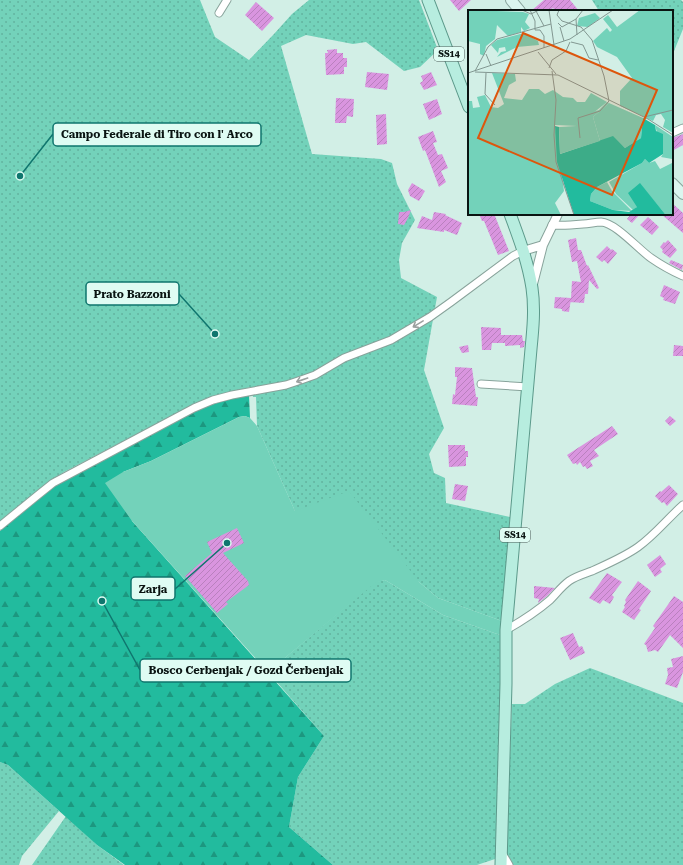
<svg xmlns="http://www.w3.org/2000/svg" width="683" height="865" font-family="'Roboto Serif',serif">
	<defs>
		<pattern id="grass-dots" width="8" height="8" patternUnits="userSpaceOnUse"><rect width="8" height="8" fill="#73d2ba"/><path d="M2 2h.1M6 6h.1" fill="none" stroke="#62b39f" stroke-width="1.8" stroke-linecap="round"/></pattern>
		<pattern id="forest-firs" width="22" height="20" patternUnits="userSpaceOnUse"><rect width="22" height="20" fill="#22bb9e"/><path d="M5 1l3.5 6h-7zM16 11l3.5 6h-7z" fill="#1c977f"/></pattern>
		<pattern id="building-hatch" width="6" height="6" patternUnits="userSpaceOnUse"><rect width="6" height="6" fill="#d995df"/><path d="M-1 1l2-2M0 6l6-6M5 7l2-2" fill="none" stroke="#b980be"/></pattern>
	</defs>
	<rect width="100%" height="100%" fill="#d2efe6"/>
	<path fill="url(#grass-dots)" d="M 0,0 L 200,0 L 215,37 L 249,60 L 274,34 L 292,14 L 309,0 L 419,0 L 438,50 L 420,67 L 404,71 L 366,42 L 353,44 L 306,35 L 281,46 L 312,154 L 381,159 L 392,163 L 397,184 L 415,220 L 402,243 L 399,260 L 401,278 L 437,297 L 424,370 L 444,428 L 429,454 L 434,473 L 445,478 L 446,503 L 510,517 L 502,621 L 438,598 L 419,582 L 295,511 L 257,426 L 256,397 L 253,397 L 251,387 L 222,394 L 191,406 L 64,472 L 49,482 L 0,523 Z
		M 592,0 L 681,0 L 683,2 L 683,29 L 672,56 L 672,11 L 599,11 Z
		M 385,580 L 443,615 L 500,635 L 501,705 L 495,859 L 477,865 L 333,865 L 289,827 L 298,777 L 324,736 L 268,672 L 375,582 Z
		M 590,668 L 683,703 L 683,865 L 506,865 L 512,704 L 525,704 L 555,684 Z
		M 0,762 L 8,765 L 59,811 L 22,856 L 19,865 L 0,865 Z
		M 66,816 L 97,845 L 124,865 L 32,865 Z"/>
	<path fill="url(#forest-firs)" d="M 249,395 L 250,418 L 245,416 L 239,417 L 151,461 L 123,472 L 132,521 L 324,736 L 298,777 L 289,827 L 333,865 L 125,865 L 97,845 L 8,765 L 0,762 L 0,531 L 37,499 L 54,485 L 172,421 L 208,406 L 232,398 Z"/>
	<path fill="#73d2ba" d="M 245,416 L 250,418 L 257,426 L 295,511 L 349,491 L 419,582 L 438,598 L 502,621 L 500,635 L 443,615 L 385,580 L 375,583 L 268,672 L 132,521 L 105,483 L 123,472 L 151,461 L 239,417 Z"/>
	<path fill="url(#building-hatch)" d="M 450,0 L 471,0 L 459,11 Z
		M 544,0 L 570,0 L 579,11 L 556,11 L 553,8 L 549,11 L 531,11 Z
		M 256,2 L 274,18 L 262,31 L 245,15 Z
		M 337,49 L 337,53 L 343,53 L 343,58 L 347,58 L 347,67 L 344,67 L 344,74 L 326,75 L 325,53 L 328,53 L 327,50 Z
		M 367,72 L 389,74 L 387,90 L 365,87 Z
		M 431,72 L 437,85 L 424,90 L 420,83 L 423,81 L 421,76 Z
		M 336,98 L 354,99 L 353,117 L 347,116 L 346,123 L 335,123 Z
		M 437,99 L 442,114 L 429,120 L 423,104 Z
		M 386,114 L 387,144 L 377,145 L 376,115 Z
		M 433,131 L 437,142 L 433,143 L 438,155 L 442,154 L 448,168 L 441,171 L 446,182 L 439,187 L 425,150 L 423,151 L 418,137 Z
		M 683,134 L 683,145 L 672,151 L 672,138 Z
		M 412,183 L 425,191 L 419,201 L 410,196 L 408,190 Z
		M 672,203 L 683,213 L 683,233 L 661,214 L 672,214 Z
		M 411,210 L 408,218 L 404,225 L 398,224 L 399,212 L 404,212 Z
		M 434,212 L 446,214 L 445,215 L 462,223 L 457,235 L 444,230 L 444,232 L 417,228 L 422,216 L 432,220 Z
		M 479,214 L 500,214 L 495,216 L 509,251 L 498,255 L 484,221 L 482,221 Z
		M 631,214 L 640,214 L 632,223 L 627,219 Z
		M 648,217 L 659,227 L 652,235 L 640,225 Z
		M 576,238 L 578,250 L 581,250 L 587,266 L 588,265 L 599,288 L 597,289 L 589,280 L 588,294 L 585,294 L 584,303 L 570,302 L 571,299 L 569,312 L 562,311 L 562,309 L 554,308 L 555,297 L 571,298 L 572,281 L 581,282 L 577,261 L 572,262 L 568,240 Z
		M 668,240 L 677,250 L 670,258 L 662,252 L 663,250 L 660,247 L 664,242 L 665,243 Z
		M 607,246 L 611,250 L 612,249 L 617,253 L 608,264 L 604,260 L 602,262 L 596,257 Z
		M 671,260 L 683,265 L 682,270 L 669,263 Z
		M 664,285 L 680,292 L 675,304 L 663,300 L 664,298 L 660,296 Z
		M 481,327 L 501,328 L 501,335 L 522,335 L 523,341 L 525,341 L 524,347 L 520,348 L 520,345 L 505,346 L 505,343 L 492,343 L 491,350 L 482,350 Z
		M 468,345 L 469,352 L 462,353 L 459,347 Z
		M 674,345 L 683,346 L 683,356 L 673,356 Z
		M 455,367 L 472,368 L 476,397 L 478,397 L 477,406 L 452,404 L 453,394 L 455,395 L 457,377 L 455,377 Z
		M 670,416 L 676,421 L 670,426 L 665,421 Z
		M 612,426 L 618,434 L 594,450 L 599,456 L 590,461 L 593,466 L 587,469 L 585,466 L 583,467 L 580,462 L 577,465 L 576,463 L 573,464 L 567,455 Z
		M 448,445 L 465,445 L 465,451 L 468,451 L 468,457 L 466,457 L 466,466 L 449,467 Z
		M 455,484 L 468,486 L 465,501 L 452,499 Z
		M 669,485 L 678,494 L 667,506 L 664,502 L 662,503 L 655,496 L 660,491 L 661,492 Z
		M 237,528 L 244,543 L 223,553 L 248,581 L 249,585 L 226,602 L 228,604 L 217,613 L 185,576 L 212,553 L 207,542 Z
		M 660,555 L 666,564 L 660,569 L 662,572 L 655,577 L 647,565 Z
		M 607,573 L 622,582 L 612,595 L 614,597 L 610,604 L 603,600 L 600,604 L 589,598 Z
		M 638,581 L 651,591 L 639,609 L 641,610 L 634,620 L 622,612 L 625,607 L 624,606 L 626,602 L 625,600 Z
		M 534,586 L 555,588 L 547,596 L 538,603 L 539,599 L 534,598 Z
		M 674,596 L 683,602 L 683,648 L 670,635 L 658,652 L 655,650 L 648,652 L 646,645 L 644,644 L 655,628 L 653,626 Z
		M 573,633 L 579,647 L 582,646 L 585,653 L 570,660 L 560,638 Z
		M 683,656 L 683,672 L 677,688 L 665,684 L 668,675 L 667,668 L 673,667 L 671,659 Z"/>
	<g fill="none" stroke-linecap="round" stroke-linejoin="round">
		<g stroke="#88a39b" stroke-width="9">
			<path id="minor" d="M 219,13 L 227,0
				M 672,133 L 683,128
				M 552,225 C 562,226 573,225 583,224 C 589,224 595,222 601,222 C 616,223 638,249 651,258 C 661,265 672,271 683,276
				M 481,384 L 528,387
				M 0,526 L 38,495 L 53,483 L 194,408 L 213,400 L 232,395 L 286,385 L 301,380 L 315,375 L 344,358 L 391,340 L 430,317 L 451,302 L 513,256 L 523,251
				M 506,630 C 522,621 536,612 550,600 C 556,594 562,586 569,581 C 576,576 584,574 592,571 C 607,564 624,557 638,547 C 655,535 668,518 683,505
				M 502,853 L 509,865"/>
		</g>
		<g stroke="#88a39b" stroke-width="10">
			<path id="tertiary" d="M 523,251 L 543,245
				M 533,284 L 543,245 L 558,214"/>
		</g>
		<g stroke="#88a39b" stroke-width="12">
			<path id="secondary" d="M 511,0 L 520,11
				M 672,183 L 683,194"/>
		</g>
		<g stroke="#5b998a" stroke-width="13">
			<path id="primary" d="M 428,0 L 469,107
				M 501,865 L 506,684 L 506,630 L 531,349 C 533,329 535,308 532,288 C 528,262 519,238 510,214"/>
		</g>
		<use href="#minor" stroke="#fff" stroke-width="7"/>
		<use href="#tertiary" stroke="#fff" stroke-width="8"/>
		<use href="#secondary" stroke="#dbf6ef" stroke-width="10"/>
		<use href="#primary" stroke="#b7eddf" stroke-width="11"/>
	</g>
	<defs><path id="oneway-shaft" d="M-6 0H5M1.5-3L5.5 0L1.5 3" fill="none" stroke-width="1.6" stroke-linecap="round" stroke-linejoin="round"/></defs>
	<g stroke="#9da1a0">
		<use href="#oneway-shaft" transform="translate(418 324) rotate(149)"/>
		<use href="#oneway-shaft" transform="translate(302 380) rotate(161)"/>
	</g>
	<g text-anchor="middle" dominant-baseline="central" stroke-width="3.5" stroke-linejoin="round" paint-order="stroke">
		<g fill="#dffcf3" stroke="#4a5a56" stroke-width="1">
			<rect x="434" y="47" width="30" height="14" rx="3"/>
			<rect x="500" y="528" width="30" height="14" rx="3"/>
		</g>
		<g font-size="9" font-weight="bold" fill="#0a1412">
			<text x="449" y="54">SS14</text>
			<text x="515" y="535">SS14</text>
		</g>
	</g>
	<g transform="translate(468 10)">
		<rect width="205" height="205" fill="#d2efe6"/>
		<path d="M 0,0 L 55,2 L 61,4 L 57,12 L 62,18 L 56,21 L 53,17 L 53,22 L 40,26 L 29,15 L 27,29 L 18,36 L 16,46 L 12,44 L 12,34 L 0,31 ZM 172,0 L 205,0 L 205,123 L 195,117 L 197,110 L 193,104 L 188,105 L 185,111 L 152,96 L 152,81 L 164,68 L 149,47 L 129,37 L 125,31 L 139,18 L 142,22 L 144,20 L 135,9 L 140,5 L 149,17 ZM 56,23 L 70,31 L 71,35 L 49,37 L 29,47 L 33,42 L 38,41 L 37,37 L 31,38 L 30,43 L 23,35 L 29,30 ZM 24,63 L 47,64 L 48,71 L 41,75 L 36,88 L 54,90 L 61,79 L 71,79 L 77,84 L 85,80 L 95,87 L 105,88 L 109,92 L 117,92 L 123,83 L 139,92 L 109,116 L 87,115 L 96,181 L 87,193 L 93,205 L 0,205 L 0,91 L 4,91 L 5,98 L 12,97 L 9,87 L 17,85 L 23,97 L 30,98 L 36,94 ZM 141,93 L 175,108 L 173,128 L 157,138 L 145,127 L 132,131 L 125,107 ZM 187,115 L 205,127 L 205,205 L 197,204 L 172,174 L 169,197 L 165,200 L 148,184 L 141,172 L 174,153 L 177,149 L 181,153 L 187,151 L 192,159 L 204,153 L 204,149 L 193,147 L 195,144 ZM 139,172 L 144,181 L 164,201 L 145,200 L 122,191 L 123,184 L 129,177 Z" fill="#73d2ba"/>
		<path d="M 175,108 L 187,115 L 188,121 L 195,124 L 195,144 L 181,153 L 177,149 L 174,153 L 129,177 L 123,184 L 122,191 L 145,200 L 161,202 L 169,197 L 160,183 L 172,173 L 197,204 L 205,205 L 106,205 L 89,152 L 87,116 L 91,117 L 92,144 L 145,126 L 157,138 L 173,128 Z" fill="#22bb9e"/>
		<path d="M 127,3 L 132,8 L 120,17 L 109,16 L 111,8 ZM 139,92 L 141,93 L 125,107 L 132,131 L 92,144 L 91,117 L 108,116 L 109,107 L 131,100 Z" fill="#73d2ba"/>
		<path fill="none" stroke="#829791" stroke-width="1" d="M 54,0 L 63,4 L 71,0M 62,0 L 67,11 L 67,20 L 72,20 L 76,26 L 76,38M 81,0 L 86,35M 91,0 L 89,5 L 94,11 L 113,17 L 124,30 L 136,66 L 141,91 L 132,101 L 110,108 L 112,128M 68,1 L 76,16M 90,13 L 94,17 L 108,9M 92,17 L 96,31M 109,25 L 108,9 L 115,0M 103,32 L 115,35 L 121,48 L 130,50M 70,42 L 88,64M 18,44 L 23,56M 81,58 L 84,50 L 98,41 L 102,32M 7,61 L 20,37 L 29,29 L 83,14M 84,61 L 88,90 L 86,125 L 88,152 L 106,205M 7,62 L 90,65 L 180,109 L 205,125M 0,63 L 102,29 L 145,0M 18,63 L 17,84 L 27,95M 176,107 L 205,100"/>
		<path fill="#dd560c" fill-opacity="0.15" stroke="#dd560c" stroke-width="2" d="M 55,23 L 189,80 L 144,185 L 10,128 Z"/>
		<rect width="205" height="205" fill="none" stroke="#0a1412" stroke-width="2"/>
	</g>
	<path fill="none" stroke="#0f766e" stroke-width="1.5" d="M20 176L53 134M215 334L179 294M227 543L175 589M102 601L140 670"/>
	<g fill="#0f766e" stroke="#dffcf3" stroke-width="1.5">
		<circle cx="20" cy="176" r="4"/>
		<circle cx="215" cy="334" r="4"/>
		<circle cx="227" cy="543" r="4"/>
		<circle cx="102" cy="601" r="4"/>
	</g>
	<g fill="#dffcf3" stroke="#0f766e" stroke-width="1.5">
		<rect x="53" y="123" width="208" height="23" rx="4"/>
		<rect x="86" y="282" width="93" height="23" rx="4"/>
		<rect x="131" y="577" width="44" height="23" rx="4"/>
		<rect x="140" y="659" width="211" height="23" rx="4"/>
	</g>
	<g font-size="11" text-anchor="middle" font-weight="bold" fill="#0a1412">
		<text x="157" y="138">Campo Federale di Tiro con l' Arco</text>
		<text x="132" y="298">Prato Bazzoni</text>
		<text x="153" y="593">Zarja</text>
		<text x="246" y="674">Bosco Cerbenjak / Gozd Čerbenjak</text>
	</g>
</svg>
